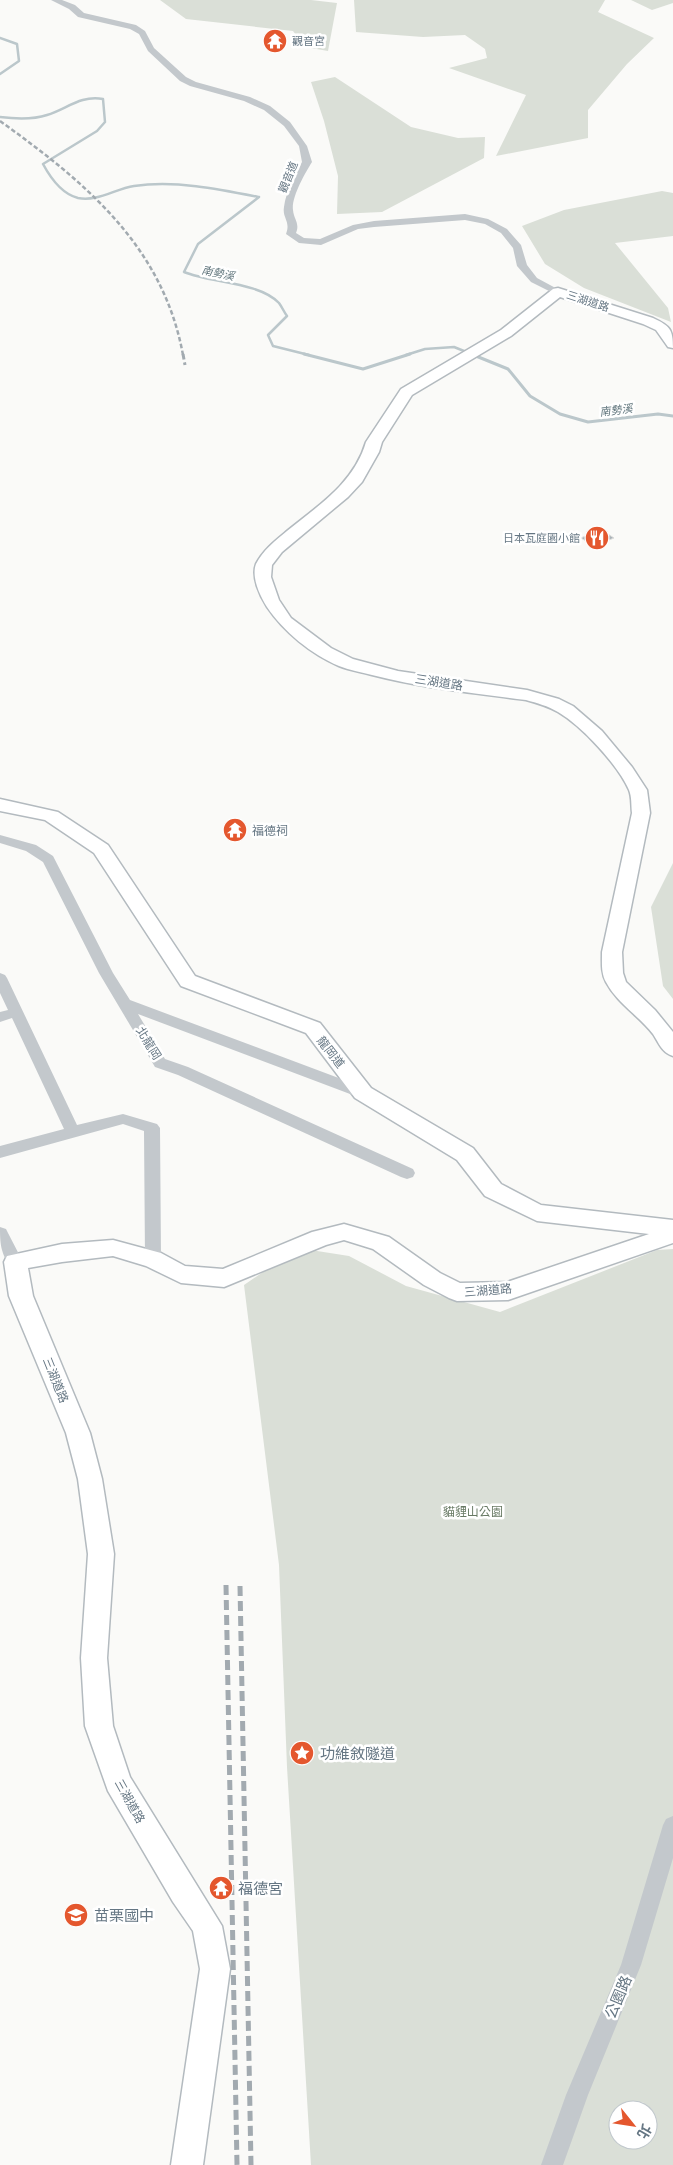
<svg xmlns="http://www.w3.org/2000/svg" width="673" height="2165" font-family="Inter,'Noto Sans TC',sans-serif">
	<rect width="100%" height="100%" fill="#fafaf8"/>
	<path fill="#dadfd7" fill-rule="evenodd" d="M 160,0 L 311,0 L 337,3 L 328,51 L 305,47 L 293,31 L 186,19 Z
		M 354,0 L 605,0 L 598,12 L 654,38 L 627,64 L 588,110 L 588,138 L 496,156 L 526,95 L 449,68 L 487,58 L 485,49 L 465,35 L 423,37 L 356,32 Z
		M 631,0 L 673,0 L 673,3 L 652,10 Z
		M 335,77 L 411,127 L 458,138 L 485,137 L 484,158 L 382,212 L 337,214 L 338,176 L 324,121 L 311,82 Z
		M 662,191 L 673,193 L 673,236 L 615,243 L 668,308 L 671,322 L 584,288 L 545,264 L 522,226 L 564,210 Z
		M 673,863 L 673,999 L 663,986 L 651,907 Z
		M 298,1248 L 349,1256 L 406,1286 L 500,1312 L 657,1250 L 673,1249 L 673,2165 L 311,2165 L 287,1767 L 279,1565 L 244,1285 ZM 618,2110 L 648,2110 L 648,2140 L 618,2140 Z"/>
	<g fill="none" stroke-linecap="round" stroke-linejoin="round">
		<path stroke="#bbc7cb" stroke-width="2.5" d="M 0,38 L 17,44 L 19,61 L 0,74
			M 0,117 C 16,119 32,120 47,115 C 67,109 80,95 103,99 L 105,122 L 97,131 L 43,164 C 50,177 62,194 78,198 C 97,202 115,189 134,186 C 175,180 219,189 259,197 L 198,244 L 184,272 C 211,283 259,282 279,303 C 282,307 284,312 287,316 L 268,335 L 273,346 L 309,355
			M 406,355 L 425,349 L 454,347 L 474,355"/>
		<path stroke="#bbc7cb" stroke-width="3" d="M 304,354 L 363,369 L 410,354
			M 471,354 L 508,369 L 530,396 L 560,414 L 588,422 L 658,414 L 673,416"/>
	</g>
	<path fill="#aab3b9" stroke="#dcdcda" d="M 600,529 L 614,538 L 594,546 L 581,538 Z"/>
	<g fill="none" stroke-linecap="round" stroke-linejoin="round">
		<g stroke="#b3babf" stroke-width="3">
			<path id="secondary" d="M 558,288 L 653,318 C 670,326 673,329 673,348 L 668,347 L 656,330 L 643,324 L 560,297 L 511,336 L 412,395 L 382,442 L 379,452 L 362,482 L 348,497 L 282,552 L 272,565 L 271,577 L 279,600 L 291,618 L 331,648 L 353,659 L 398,671 L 527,690 L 559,699 L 573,706 L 602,731 L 632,767 L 647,790 L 650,813 L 622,952 L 623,973 L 626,982 L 655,1010 L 673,1032 L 673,1056 C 662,1053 659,1043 653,1034 C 639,1016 617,1003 606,982 C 601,973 602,963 602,952 L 632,813 C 631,805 632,797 629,790 C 618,765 582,726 558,712 C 548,706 537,703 526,700 C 474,693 422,688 372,675 C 361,672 349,670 339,666 C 311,654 284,632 267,607 C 260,596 251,577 256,564 C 263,550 276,540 287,531 C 319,505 354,483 366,442 L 401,389 L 501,330 L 553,289 Z
				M 0,799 L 58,812 L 108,845 L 195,976 L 320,1023 L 371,1088 L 473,1148 L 501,1184 L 541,1205 L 673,1220 L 673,1243 L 508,1300 L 457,1301 L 449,1298 L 424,1285 L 373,1249 L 344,1240 L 326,1245 L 224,1287 L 181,1283 L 146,1266 L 113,1256 L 62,1262 L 28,1268 L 33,1296 L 90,1433 L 102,1479 L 114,1554 L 107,1658 L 113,1726 L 130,1777 L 222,1926 L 230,1969 L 203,2165 L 171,2165 L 200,1969 L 193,1931 L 173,1902 L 108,1791 L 85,1726 L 81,1658 L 88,1554 L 78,1479 L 66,1433 L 9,1296 L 4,1262 L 7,1256 L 62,1244 L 113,1240 L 161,1253 L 185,1266 L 223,1269 L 312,1232 L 344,1224 L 389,1237 L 440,1273 L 460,1283 L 507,1282 L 649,1234 L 537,1221 L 485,1196 L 457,1160 L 355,1098 L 306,1033 L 181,986 L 94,853 L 45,820 L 0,811 Z"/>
		</g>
		<path fill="#c3c8cc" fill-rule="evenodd" d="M 51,0 L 62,0 L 75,5 L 84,13 L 136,25 L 145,31 L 154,48 L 186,77 L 196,82 L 250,97 L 270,106 L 290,122 L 307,146 L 312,162 C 305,173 291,198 293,210 C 294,220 300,223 296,233 L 304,238 L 320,239 L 353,225 L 374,221 L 465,214 L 488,219 L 507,229 L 521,245 L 527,265 L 537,278 L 563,292 L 561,294 L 555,294 L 531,282 L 517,266 L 513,248 L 501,233 L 485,224 L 465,220 L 374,227 L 358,229 L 321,245 L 299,243 L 286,234 C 291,221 282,218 284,207 C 286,191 295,176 302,162 L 299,146 L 284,126 L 264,110 L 244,101 L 190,86 L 180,81 L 148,51 L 139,34 L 130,29 L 78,17 L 69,9 Z
			M 0,835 L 36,845 L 53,856 L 113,973 L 130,1000 L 368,1089 L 371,1093 L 368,1097 L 363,1098 L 358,1097 L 138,1014 L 165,1059 L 188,1067 L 413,1169 L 415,1173 L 413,1177 L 407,1179 L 401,1177 L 178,1075 L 155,1067 L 99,973 L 43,862 L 26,851 L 0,843 Z
			M 0,973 L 5,975 L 7,978 L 77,1125 L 123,1114 L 157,1124 L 160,1128 L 161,1259 L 159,1263 L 153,1265 L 147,1263 L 145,1259 L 144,1131 L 123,1124 L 0,1158 L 0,1146 L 64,1129 L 12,1018 L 0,1022 L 0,1012 L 8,1010 L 0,993 Z
			M 0,1227 L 6,1229 L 8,1233 L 23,1262 L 21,1266 L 15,1268 L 9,1266 C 1,1251 0,1245 0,1227 Z
			M 673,1816 L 673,1858 L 641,1965 L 588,2095 L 563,2165 L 541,2165 L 566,2095 L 621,1965 L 663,1825 L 666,1819 Z"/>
		<use href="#secondary" fill="#fff" fill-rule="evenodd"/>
		<path stroke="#a2aab0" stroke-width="2.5" stroke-dasharray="4.5 2.5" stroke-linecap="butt" d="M 0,121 C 85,182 163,246 183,355"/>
		<path stroke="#a2aab0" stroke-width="3" stroke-dasharray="5.5 3" stroke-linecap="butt" d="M 183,354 L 185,365"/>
		<path stroke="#a2aab0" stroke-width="5" stroke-dasharray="10 5" stroke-linecap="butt" d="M 226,1585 L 237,2165
			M 240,1586 L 251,2165"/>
	</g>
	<defs>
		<g id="temple-disc" transform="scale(1.25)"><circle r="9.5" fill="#e4572e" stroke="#fff"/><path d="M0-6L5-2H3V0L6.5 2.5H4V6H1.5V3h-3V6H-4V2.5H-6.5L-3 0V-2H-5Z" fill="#fff"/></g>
		<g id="restaurant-disc" transform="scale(1.25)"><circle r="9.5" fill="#e4572e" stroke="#fff"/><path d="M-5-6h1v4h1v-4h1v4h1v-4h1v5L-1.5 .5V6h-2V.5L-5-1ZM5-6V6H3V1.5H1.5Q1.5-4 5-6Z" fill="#fff"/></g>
		<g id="sight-disc" transform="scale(1.25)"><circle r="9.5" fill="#e4572e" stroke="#fff"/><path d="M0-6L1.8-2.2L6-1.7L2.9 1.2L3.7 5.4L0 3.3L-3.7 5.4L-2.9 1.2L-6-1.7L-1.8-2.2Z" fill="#fff"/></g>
		<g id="school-disc" transform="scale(1.25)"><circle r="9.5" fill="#e4572e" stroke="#fff"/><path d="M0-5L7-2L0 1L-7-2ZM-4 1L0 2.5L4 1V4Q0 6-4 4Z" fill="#fff"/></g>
	</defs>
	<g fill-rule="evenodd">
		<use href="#temple-disc" x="275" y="41"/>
		<use href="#restaurant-disc" x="597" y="538"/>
		<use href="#temple-disc" x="235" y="830"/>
		<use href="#sight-disc" x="302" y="1753"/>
		<use href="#temple-disc" x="221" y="1888"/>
		<use href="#school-disc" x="76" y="1915"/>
	</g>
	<g text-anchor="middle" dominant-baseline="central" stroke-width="5" stroke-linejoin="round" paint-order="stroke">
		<g font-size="11" fill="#657683" stroke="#fff" text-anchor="start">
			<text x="292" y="41">觀音宮</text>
			<text x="580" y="538" text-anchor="end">日本瓦庭園小館</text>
		</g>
		<g font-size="11" fill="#657683" stroke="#fff">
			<text transform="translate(288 177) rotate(-68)">觀音道</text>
			<text transform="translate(588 301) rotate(18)">三湖道路</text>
		</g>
		<g font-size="11" font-style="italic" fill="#60757c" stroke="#fff">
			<text transform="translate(218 273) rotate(12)">南勢溪</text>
			<text transform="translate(616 410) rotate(-7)">南勢溪</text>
		</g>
		<g font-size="12" fill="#657683" stroke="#fff">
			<text transform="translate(439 682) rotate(9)">三湖道路</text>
			<text transform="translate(149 1043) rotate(58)">北龍岡</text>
			<text transform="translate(331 1052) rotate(52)">龍岡道</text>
			<text transform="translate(488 1290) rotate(-5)">三湖道路</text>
			<text transform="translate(56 1380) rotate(68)">三湖道路</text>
			<text transform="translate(130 1801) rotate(61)">三湖道路</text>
		</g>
		<g font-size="12" fill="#657683" stroke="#fff" text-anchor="start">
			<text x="252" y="830">福德祠</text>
		</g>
		<g font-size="12" fill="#687a64" stroke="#fff">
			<text x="473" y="1511">貓貍山公園</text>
		</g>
		<g font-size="15" fill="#657683" stroke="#fff" text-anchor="start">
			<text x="320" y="1753">功維敘隧道</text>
			<text x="238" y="1888">福德宮</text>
			<text x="94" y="1915">苗栗國中</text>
		</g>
		<g font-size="15" fill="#657683" stroke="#fff">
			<text transform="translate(618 1997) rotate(-67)">公園路</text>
		</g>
	</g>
	<g transform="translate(633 2125) rotate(120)"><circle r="24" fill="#ffffff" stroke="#c1c8cd"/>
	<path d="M0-4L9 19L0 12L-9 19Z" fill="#e4572e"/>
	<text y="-8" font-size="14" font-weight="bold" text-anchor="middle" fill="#657683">北</text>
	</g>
</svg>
